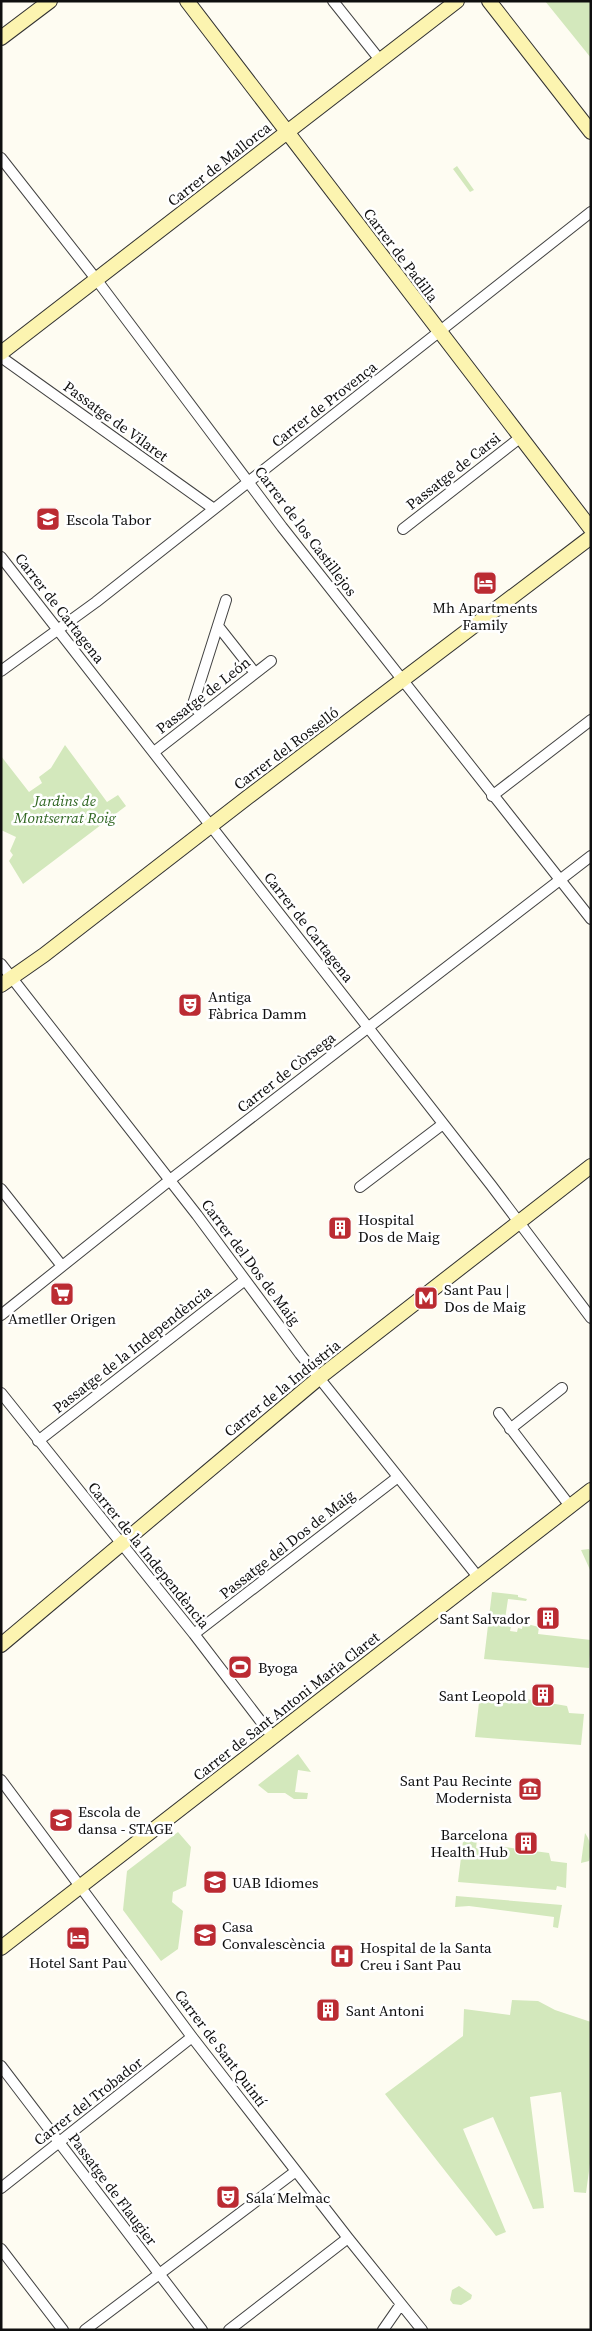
<svg xmlns="http://www.w3.org/2000/svg" width="592" height="2331" font-family="'Source Serif 4',serif">
	<rect width="100%" height="100%" fill="#fefcf2"/>
	<path fill="#d3e8bc" d="M 545,1 L 591,1 L 591,58 Z
		M 457,166 L 474,190 L 470,192 L 453,169 Z
		M 65,745 L 107,802 L 118,795 L 126,806 L 23,884 L 9,861 L 13,855 L 10,851 L 16,837 L 1,830 L 1,756 L 29,792 L 42,783 L 39,777 L 51,768 Z
		M 589,1549 L 591,1553 L 591,1572 L 581,1550 Z
		M 492,1592 L 518,1595 L 518,1597 L 527,1599 L 526,1601 L 508,1599 L 504,1626 L 511,1627 L 510,1631 L 517,1632 L 518,1628 L 522,1629 L 523,1623 L 539,1627 L 538,1634 L 591,1640 L 589,1668 L 484,1659 Z
		M 495,1693 L 494,1699 L 501,1700 L 501,1702 L 508,1703 L 508,1701 L 515,1702 L 515,1698 L 520,1698 L 567,1706 L 569,1713 L 584,1714 L 581,1745 L 475,1737 L 480,1694 Z
		M 298,1754 L 311,1772 L 298,1770 L 295,1792 L 308,1793 L 307,1799 L 294,1799 L 285,1793 L 268,1793 L 258,1785 Z
		M 178,1832 L 191,1847 L 186,1886 L 173,1892 L 172,1902 L 183,1911 L 178,1949 L 161,1961 L 123,1910 L 127,1871 Z
		M 585,1833 C 591,1841 592,1851 589,1861 L 581,1863 Z
		M 477,1840 L 476,1848 L 483,1848 L 483,1851 L 496,1850 L 497,1846 L 549,1853 L 551,1861 L 567,1863 L 566,1888 L 557,1886 L 556,1890 L 458,1882 L 463,1841 Z
		M 456,1896 L 562,1905 L 558,1928 L 553,1927 L 554,1917 L 469,1906 L 455,1907 Z
		M 512,2000 L 538,2001 L 555,2010 L 591,2022 L 591,2156 L 586,2193 L 574,2192 L 561,2092 L 530,2097 L 544,2208 L 533,2209 L 493,2117 L 463,2129 L 506,2232 L 496,2236 L 385,2094 L 463,2036 L 464,2009 L 510,2015 Z
		M 459,2286 L 472,2295 L 471,2299 L 461,2305 L 453,2304 L 450,2300 L 452,2290 Z"/>
	<g fill="none" stroke-linecap="round" stroke-linejoin="round">
		<g stroke="#424242" stroke-width="12">
			<path id="minor" d="M 333,1 L 380,60
				M 1,158 L 96,279 L 282,527 L 591,919
				M 1,357 L 214,509
				M 403,529 L 521,437
				M 1,557 L 491,1185 L 591,1318
				M 218,626 L 255,673
				M 1,671 L 96,602 L 591,212
				M 201,715 L 193,704 L 226,600
				M 154,752 L 271,661
				M 492,796 L 591,720
				M 1,964 L 197,1215 L 300,1354 L 478,1577
				M 360,1187 L 443,1124
				M 1,1189 L 62,1266
				M 1,1315 L 170,1180 L 591,856
				M 1,1393 L 194,1634 L 272,1736
				M 499,1413 L 570,1506
				M 510,1429 L 562,1388
				M 38,1441 L 245,1280
				M 194,1634 L 398,1477
				M 1,1780 L 192,2037 L 348,2238 L 422,2330
				M 1,2066 L 202,2330
				M 1,2188 L 192,2037
				M 1,2249 L 63,2330
				M 85,2330 L 296,2171
				M 229,2330 L 348,2238
				M 383,2330 L 401,2304"/>
		</g>
		<g stroke="#313131" stroke-width="16">
			<path id="secondary" d="M 187,1 L 591,529
				M 489,1 L 591,132
				M 1,38 L 50,1
				M 1,353 L 457,1
				M 1,985 L 44,955 L 248,797 L 591,537
				M 1,1645 L 320,1377 L 591,1166
				M 1,1948 L 591,1490"/>
		</g>
		<use href="#minor" stroke="#fff" stroke-width="10"/>
		<use href="#secondary" stroke="#fcf4b0" stroke-width="14"/>
	</g>
	<defs>
		<g id="school-square" transform="scale(1.25)"><rect x="-9" y="-9" width="18" height="18" rx="4" fill="#bb2b32" stroke="#fff"/><path d="M0-5L7-2L0 1L-7-2ZM-4 1L0 2.5L4 1V4Q0 6-4 4Z" fill="#fff"/></g>
		<g id="hotel-square" transform="scale(1.25)"><rect x="-9" y="-9" width="18" height="18" rx="4" fill="#bb2b32" stroke="#fff"/><path d="M-6-4.5h1.5V1H6V5H4.5V3h-9V5H-6ZM-4 0a1.8 1.8 0 1 1 3.6 0ZM.5 0V-2.5h3Q6-2.5 6 0Z" fill="#fff"/></g>
		<g id="theatre-square" transform="scale(1.25)"><rect x="-9" y="-9" width="18" height="18" rx="4" fill="#bb2b32" stroke="#fff"/><path d="M-5-5.5Q0-4 5-5.5V0Q5 5 0 6Q-5 5-5 0ZM-3.3-2.5H-1v1.5H-3.3ZM1-2.5H3.3v1.5H1ZM-2.8 1Q0 5.5 2.8 1Z" fill="#fff"/></g>
		<g id="building-square" transform="scale(1.25)"><rect x="-9" y="-9" width="18" height="18" rx="4" fill="#bb2b32" stroke="#fff"/><path d="M-4-6H4V6H1V3H-1V6H-4ZM-2.5-4.3h1.7v1.8h-1.7ZM.8-4.3h1.7v1.8H.8ZM-2.5-1h1.7V.8h-1.7ZM.8-1h1.7V.8H.8Z" fill="#fff"/></g>
		<g id="supermarket-square" transform="scale(1.25)"><rect x="-9" y="-9" width="18" height="18" rx="4" fill="#bb2b32" stroke="#fff"/><path d="M-6-5.5h2.5l.6 2H6L4.5 2H-2.5L-4.4-4H-6ZM-1.5 3.2a1.3 1.3 0 1 0 .1 0ZM3 3.2a1.3 1.3 0 1 0 .1 0Z" fill="#fff"/></g>
		<g id="metro-square" transform="scale(1.25)"><rect x="-9" y="-9" width="18" height="18" rx="4" fill="#bb2b32" stroke="#fff"/><path d="M-5.5 5V-5H-3L0 0L3-5H5.5V5H3V-.5L0 4L-3-.5V5Z" fill="#fff"/></g>
		<g id="stadium-square" transform="scale(1.25)"><rect x="-9" y="-9" width="18" height="18" rx="4" fill="#bb2b32" stroke="#fff"/><path d="M0-5a6.5 5 0 1 0 0 10a6.5 5 0 1 0 0-10ZM-3.5-1.8h7v3.6h-7Z" fill="#fff"/></g>
		<g id="museum-square" transform="scale(1.25)"><rect x="-9" y="-9" width="18" height="18" rx="4" fill="#bb2b32" stroke="#fff"/><path d="M0-6L6-3V-2H-6V-3ZM-5-1h2V3h-2ZM-1-1h2V3h-2ZM3-1h2V3H3ZM-6 4H6V6H-6Z" fill="#fff"/></g>
		<g id="university-square" transform="scale(1.25)"><rect x="-9" y="-9" width="18" height="18" rx="4" fill="#bb2b32" stroke="#fff"/><path d="M0-5L7-2L0 1L-7-2ZM-4 1L0 2.5L4 1V4Q0 6-4 4Z" fill="#fff"/></g>
		<g id="hospital-square" transform="scale(1.25)"><rect x="-9" y="-9" width="18" height="18" rx="4" fill="#bb2b32" stroke="#fff"/><path d="M-5-5h3v3.5h4V-5h3V5h-3V1.5h-4V5h-3Z" fill="#fff"/></g>
	</defs>
	<g fill-rule="evenodd">
		<use href="#school-square" x="48" y="519"/>
		<use href="#hotel-square" x="485" y="583"/>
		<use href="#theatre-square" x="190" y="1005"/>
		<use href="#building-square" x="340" y="1228"/>
		<use href="#supermarket-square" x="62" y="1294"/>
		<use href="#metro-square" x="426" y="1298"/>
		<use href="#building-square" x="548" y="1618"/>
		<use href="#stadium-square" x="240" y="1667"/>
		<use href="#building-square" x="543" y="1695"/>
		<use href="#museum-square" x="530" y="1789"/>
		<use href="#school-square" x="61" y="1820"/>
		<use href="#building-square" x="526" y="1843"/>
		<use href="#university-square" x="215" y="1882"/>
		<use href="#university-square" x="205" y="1935"/>
		<use href="#hotel-square" x="78" y="1938"/>
		<use href="#hospital-square" x="342" y="1956"/>
		<use href="#building-square" x="328" y="2010"/>
		<use href="#theatre-square" x="228" y="2197"/>
	</g>
	<g text-anchor="middle" dominant-baseline="central" stroke-width="5" stroke-linejoin="round" paint-order="stroke">
		<g font-size="15" fill="#0f0f0f" stroke="#fff">
			<text transform="translate(219 164) rotate(-38)">Carrer de Mallorca</text>
			<text transform="translate(401 255) rotate(53)">Carrer de Padilla</text>
			<text transform="translate(324 404) rotate(-38)">Carrer de Provença</text>
			<text transform="translate(116 421) rotate(36)">Passatge de Vilaret</text>
			<text transform="translate(453 471) rotate(-38)">Passatge de Carsi</text>
			<text transform="translate(306 531) rotate(53)">Carrer de los Castillejos</text>
			<text transform="translate(60 608) rotate(52)">Carrer de Cartagena</text>
			<text transform="translate(203 695) rotate(-38)">Passatge de León</text>
			<text transform="translate(286 748) rotate(-37)">Carrer del Rosselló</text>
			<text transform="translate(309 927) rotate(52)">Carrer de Cartagena</text>
			<text transform="translate(286 1072) rotate(-38)">Carrer de Còrsega</text>
			<text transform="translate(251 1262) rotate(53)">Carrer del Dos de Maig</text>
			<text transform="translate(132 1349) rotate(-38)">Passatge de la Independència</text>
			<text transform="translate(282 1388) rotate(-39)">Carrer de la Indústria</text>
			<text transform="translate(287 1544) rotate(-38)">Passatge del Dos de Maig</text>
			<text transform="translate(149 1555) rotate(51)">Carrer de la Independència</text>
			<text transform="translate(286 1706) rotate(-38)">Carrer de Sant Antoni Maria Claret</text>
			<text transform="translate(221 2048) rotate(53)">Carrer de Sant Quintí</text>
			<text transform="translate(88 2101) rotate(-38)">Carrer del Trobador</text>
			<text transform="translate(113 2189) rotate(53)">Passatge de Flaugier</text>
		</g>
		<g font-size="15" fill="#0f0f0f" stroke="#fff" text-anchor="start">
			<text x="66" y="519">Escola Tabor</text>
			<text x="485" y="607" text-anchor="middle">Mh Apartments<tspan x="485" dy="17">Family</tspan></text>
			<text x="208" y="996">Antiga<tspan x="208" dy="17">Fàbrica Damm</tspan></text>
			<text x="358" y="1219">Hospital<tspan x="358" dy="17">Dos de Maig</tspan></text>
			<text x="444" y="1289">Sant Pau |<tspan x="444" dy="17">Dos de Maig</tspan></text>
			<text x="62" y="1318" text-anchor="middle">Ametller Origen</text>
			<text x="530" y="1618" text-anchor="end">Sant Salvador</text>
			<text x="258" y="1667">Byoga</text>
			<text x="526" y="1695" text-anchor="end">Sant Leopold</text>
			<text x="512" y="1780" text-anchor="end">Sant Pau Recinte<tspan x="512" dy="17">Modernista</tspan></text>
			<text x="78" y="1811">Escola de<tspan x="78" dy="17">dansa - STAGE</tspan></text>
			<text x="508" y="1834" text-anchor="end">Barcelona<tspan x="508" dy="17">Health Hub</tspan></text>
			<text x="232" y="1882">UAB Idiomes</text>
			<text x="222" y="1926">Casa<tspan x="222" dy="17">Convalescència</tspan></text>
			<text x="360" y="1947">Hospital de la Santa<tspan x="360" dy="17">Creu i Sant Pau</tspan></text>
			<text x="78" y="1962" text-anchor="middle">Hotel Sant Pau</text>
			<text x="346" y="2010">Sant Antoni</text>
			<text x="246" y="2197">Sala Melmac</text>
		</g>
		<g font-size="15" font-style="italic" fill="#2f6621" stroke="#fff">
			<text x="65" y="800">Jardins de<tspan x="65" dy="17">Montserrat Roig</tspan></text>
		</g>
	</g>
	<rect width="592" height="2331" fill="none" stroke="#0f0f0f" stroke-width="5"/>
</svg>
